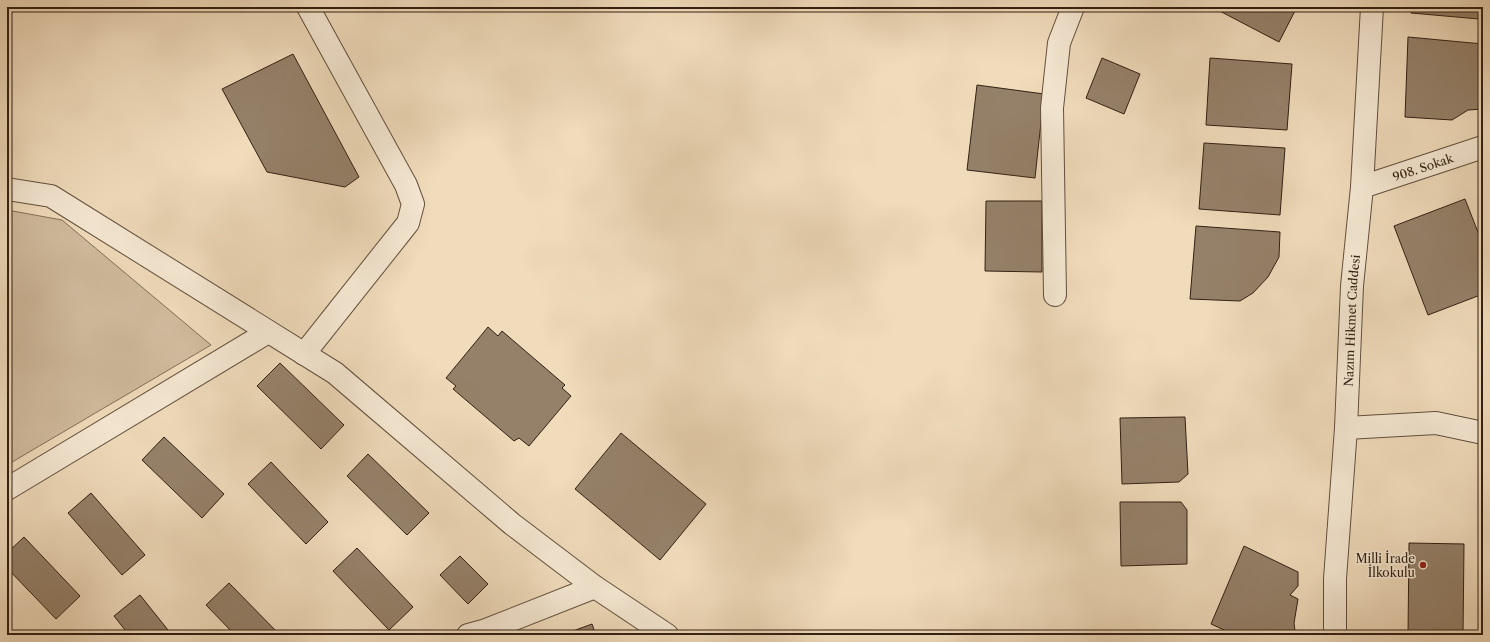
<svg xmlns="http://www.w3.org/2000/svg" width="1490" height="642" font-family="'Libre Caslon Text',serif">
	<rect width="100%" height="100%" fill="#f0dbbb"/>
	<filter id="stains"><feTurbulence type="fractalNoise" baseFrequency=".005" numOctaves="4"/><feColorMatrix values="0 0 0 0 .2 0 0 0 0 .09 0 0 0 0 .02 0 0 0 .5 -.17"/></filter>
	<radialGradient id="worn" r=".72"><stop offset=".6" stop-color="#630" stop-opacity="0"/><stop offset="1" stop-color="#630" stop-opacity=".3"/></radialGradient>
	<path fill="#d0bb9e" stroke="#816e58" d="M 7,210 L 62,220 L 211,345 L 7,465 Z"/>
	<path fill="#95816a" stroke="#322013" d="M 1212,7 L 1297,7 L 1279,42 Z
		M 1412,7 L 1480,7 L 1479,19 L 1411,13 Z
		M 1408,37 L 1483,44 L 1483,109 L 1468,110 L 1452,120 L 1405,117 Z
		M 293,54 L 359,177 L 345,187 L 267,172 L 222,89 Z
		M 1102,58 L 1140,74 L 1124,114 L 1086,98 Z
		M 1210,58 L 1292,64 L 1287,130 L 1206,125 Z
		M 977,85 L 1044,94 L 1035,178 L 967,170 Z
		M 1204,143 L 1285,148 L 1280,215 L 1199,209 Z
		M 1465,199 L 1483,245 L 1483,294 L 1428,315 L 1394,226 Z
		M 986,201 L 1042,201 L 1042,272 L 985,271 Z
		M 1196,226 L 1280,232 L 1279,257 L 1268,277 L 1253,293 L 1240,301 L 1190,299 Z
		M 488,327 L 498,336 L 502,331 L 565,385 L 562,388 L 571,396 L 529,446 L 519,438 L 514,441 L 453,389 L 456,386 L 446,378 Z
		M 280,363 L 344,425 L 321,449 L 257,386 Z
		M 1185,417 L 1188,474 L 1179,482 L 1122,484 L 1120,418 Z
		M 621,433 L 706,504 L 660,560 L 575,489 Z
		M 164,437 L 224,494 L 202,518 L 142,460 Z
		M 368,454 L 429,513 L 407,535 L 347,476 Z
		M 271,462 L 328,522 L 306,544 L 248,484 Z
		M 91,493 L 145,555 L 122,575 L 68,513 Z
		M 1120,502 L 1181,502 L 1187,510 L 1187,564 L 1121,566 Z
		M 24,537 L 80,596 L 56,619 L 7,568 L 7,553 Z
		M 1409,543 L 1464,544 L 1463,635 L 1408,635 Z
		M 1244,546 L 1298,572 L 1298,586 L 1290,595 L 1298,599 L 1294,623 L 1295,631 L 1293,635 L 1235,635 L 1211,624 Z
		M 357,548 L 413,607 L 389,630 L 333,571 Z
		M 460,556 L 488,584 L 468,604 L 440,575 Z
		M 229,583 L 280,635 L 235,635 L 206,605 Z
		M 140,595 L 172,635 L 129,635 L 114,616 Z
		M 592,624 L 596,635 L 562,635 Z"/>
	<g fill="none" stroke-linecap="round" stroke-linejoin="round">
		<g stroke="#624f3d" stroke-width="24">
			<g id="minor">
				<path id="s1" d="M 1362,187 L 1483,147"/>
				<path d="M 7,189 L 51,196 L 335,373 L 512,524 L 595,587 L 667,635"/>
				<path d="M 1055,295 L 1052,108 L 1059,43 L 1073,7"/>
				<path d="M 304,354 L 408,223 L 413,204 L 406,185 L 308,7"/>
				<path d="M 1346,428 L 1436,423 L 1483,433"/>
				<path d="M 7,489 L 268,332"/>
				<path d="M 468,635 L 486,630 L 595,587"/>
			</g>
		</g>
		<g stroke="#624f3d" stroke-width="24">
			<g id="tertiary">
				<path id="s2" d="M 1335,635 L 1335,579 L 1346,428 L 1352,286 L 1362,187 L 1372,7"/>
			</g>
		</g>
		<use href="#minor" stroke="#f5e8d3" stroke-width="22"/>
		<use href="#tertiary" stroke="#f5e8d3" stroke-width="22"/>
	</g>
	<circle fill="#8f2418" stroke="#f5e8d3" stroke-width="1.5" cx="1423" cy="565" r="4"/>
	<g text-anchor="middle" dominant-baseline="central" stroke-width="3" stroke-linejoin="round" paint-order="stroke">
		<g font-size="12" fill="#322013" stroke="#f5e8d3">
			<text stroke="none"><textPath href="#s1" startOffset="64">908. Sokak</textPath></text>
			<text stroke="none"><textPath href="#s2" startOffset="315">Nazım Hikmet Caddesi</textPath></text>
		</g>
		<g font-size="12" fill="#322013" stroke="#f5e8d3" text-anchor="end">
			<text x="1415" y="558">Milli İrade<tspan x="1415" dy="14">İlkokulu</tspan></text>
		</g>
	</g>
	<rect width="1490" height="642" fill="none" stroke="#f0dbbb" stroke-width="24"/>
	<rect x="8" y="8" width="1474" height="626" fill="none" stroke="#322013" stroke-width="2"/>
	<rect x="12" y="12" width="1466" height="618" fill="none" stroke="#322013"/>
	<rect width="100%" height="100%" filter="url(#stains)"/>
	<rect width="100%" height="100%" fill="url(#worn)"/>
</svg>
